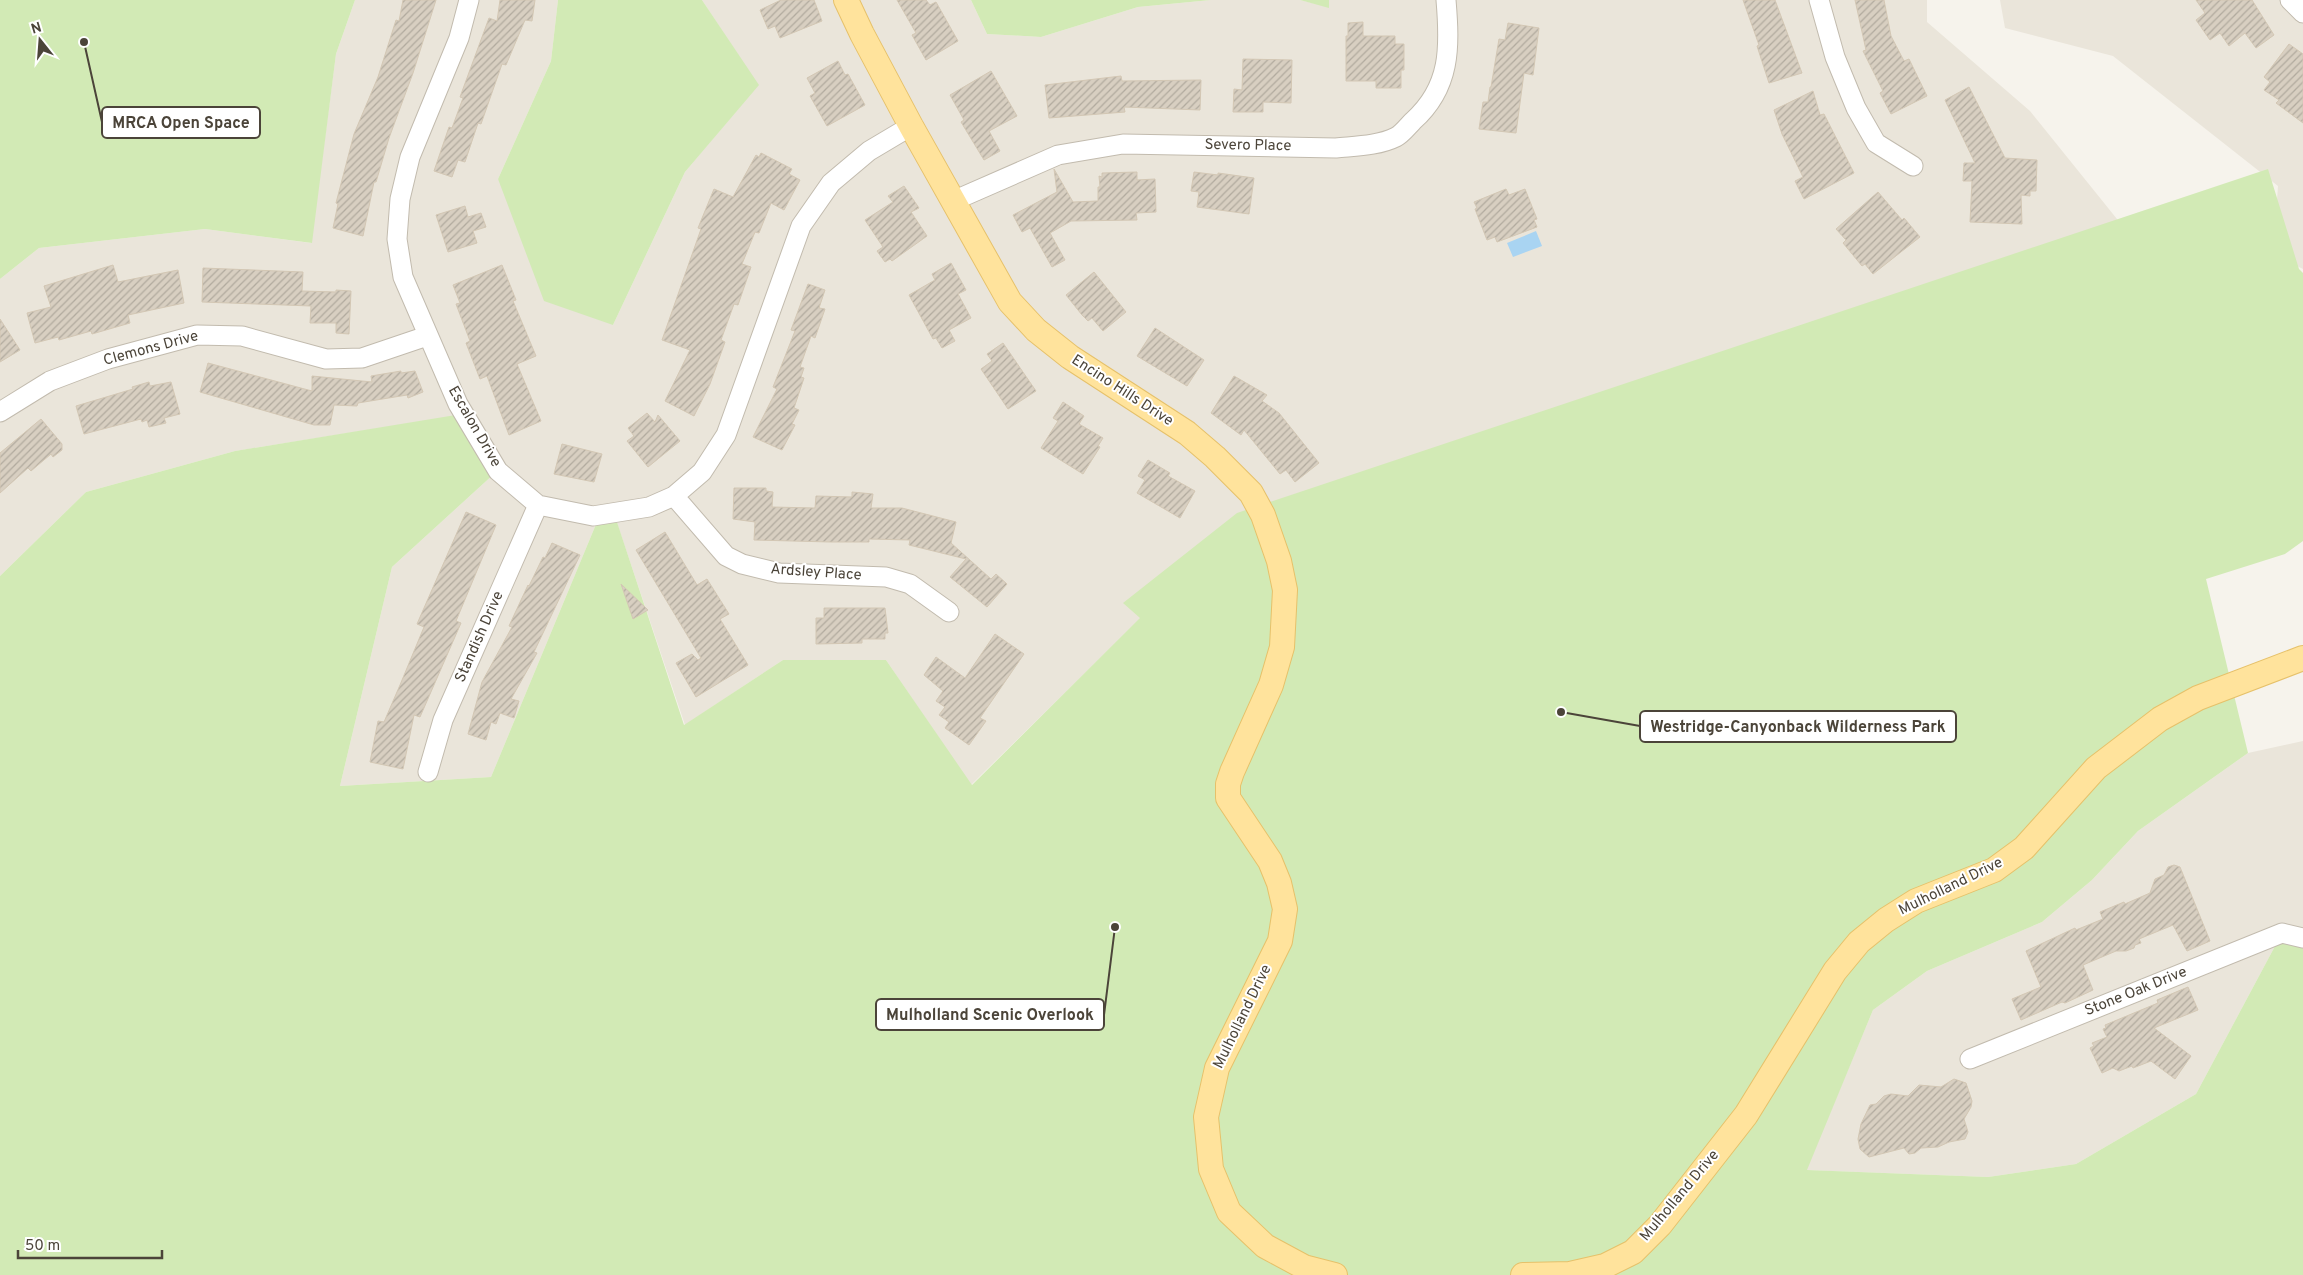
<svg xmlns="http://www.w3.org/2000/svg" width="2303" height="1275" font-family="Overpass,sans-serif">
	<defs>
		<pattern id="building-hatch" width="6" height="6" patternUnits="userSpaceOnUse" patternTransform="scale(1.25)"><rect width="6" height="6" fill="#d8cfc1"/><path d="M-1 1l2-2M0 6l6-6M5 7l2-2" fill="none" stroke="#b1aa9e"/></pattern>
	</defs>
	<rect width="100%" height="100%" fill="#f6f3ec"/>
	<path fill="#eae5da" d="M 355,0 L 558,0 L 551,61 L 498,179 L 613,325 L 685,172 L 758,85 L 702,0 L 971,0 L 987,34 L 1041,37 L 1138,7 L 1211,0 L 1300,0 L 1329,7 L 1329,0 L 1927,0 L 1927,22 L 2030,111 L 2121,224 L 1231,529 L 971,785 L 886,660 L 783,660 L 685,725 L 615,517 L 599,517 L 491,777 L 340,786 L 392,567 L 495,473 L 462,415 L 235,451 L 86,492 L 0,576 L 0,279 L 39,248 L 205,229 L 311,243 L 336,54 Z
		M 2000,0 L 2303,0 L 2303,269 L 2273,254 L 2278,186 L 2113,56 L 2005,28 Z
		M 2303,741 L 2303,938 L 2282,933 L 2196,1094 L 2076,1164 L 1988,1177 L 1806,1170 L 1873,1010 L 1927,971 L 2042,922 L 2092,880 L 2138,831 L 2248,753 Z"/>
	<path fill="#d2eab5" d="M 0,0 L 355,0 L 336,54 L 312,243 L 205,229 L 39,248 L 0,279 Z
		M 558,0 L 702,0 L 759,85 L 685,172 L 613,325 L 544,301 L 498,179 L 551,61 Z
		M 971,0 L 1211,0 L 1138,7 L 1041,37 L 987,34 Z
		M 1300,0 L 1329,0 L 1329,8 Z
		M 2268,169 L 2299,269 L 2303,273 L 2303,541 L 2285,554 L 2206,579 L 2248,753 L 2138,831 L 2092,880 L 2042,922 L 1927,971 L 1873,1010 L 1807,1170 L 1988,1177 L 2076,1164 L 2196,1094 L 2282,933 L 2303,938 L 2303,1275 L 0,1275 L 0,576 L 86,492 L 235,451 L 462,414 L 495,473 L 392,567 L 340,786 L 491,777 L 599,517 L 615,516 L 684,725 L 783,660 L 886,660 L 972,785 L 1140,618 L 1123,603 L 1237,513 Z"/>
	<path fill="#a9d4f2" d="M 1536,231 L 1542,246 L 1513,257 L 1507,243 Z"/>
	<path fill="url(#building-hatch)" stroke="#d3c7b4" d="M 403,0 L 436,0 L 413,73 L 389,138 L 376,182 L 374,182 L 363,236 L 333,228 L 338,204 L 336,203 L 354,134 L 378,77 L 396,20 L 399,21 Z
		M 500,0 L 535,0 L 532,21 L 525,20 L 506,65 L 502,64 L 481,124 L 478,123 L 465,162 L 458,160 L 452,177 L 434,171 L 449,127 L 452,128 L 463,98 L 460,97 L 489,18 L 497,21 Z
		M 781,0 L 814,0 L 822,21 L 780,38 L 775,26 L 768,29 L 760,10 Z
		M 897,0 L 926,0 L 930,5 L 936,2 L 958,41 L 926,60 L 912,35 L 916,33 Z
		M 1743,0 L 1775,0 L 1802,73 L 1769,83 L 1757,46 L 1759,45 Z
		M 1855,0 L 1884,0 L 1891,36 L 1904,61 L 1909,59 L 1927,96 L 1891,114 L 1880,93 L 1883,91 L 1863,51 L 1866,50 Z
		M 2196,0 L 2252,0 L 2274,35 L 2256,48 L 2245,33 L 2229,46 L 2220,33 L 2210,40 L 2196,20 L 2205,13 Z
		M 1363,22 L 1363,36 L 1395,36 L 1395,44 L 1404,44 L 1404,70 L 1401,70 L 1401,88 L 1376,88 L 1376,81 L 1346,81 L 1346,36 L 1348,36 L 1348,23 Z
		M 1508,23 L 1539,28 L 1533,75 L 1524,73 L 1516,133 L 1479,129 L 1483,102 L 1488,102 L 1490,87 L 1491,87 L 1499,39 L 1505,40 Z
		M 2289,44 L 2303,54 L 2303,123 L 2276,103 L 2279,100 L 2264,90 L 2270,82 L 2264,77 Z
		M 1243,59 L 1292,60 L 1291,103 L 1263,102 L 1263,112 L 1233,112 L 1234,89 L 1242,90 Z
		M 838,61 L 845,75 L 848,74 L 865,105 L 827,126 L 810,96 L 815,93 L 807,78 Z
		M 991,71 L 1017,116 L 989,131 L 1000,151 L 984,160 L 961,122 L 964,120 L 950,95 Z
		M 1121,76 L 1122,81 L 1201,80 L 1200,110 L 1124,107 L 1125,112 L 1049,118 L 1045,85 Z
		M 1969,87 L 2005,158 L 2037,160 L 2036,191 L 2030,191 L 2030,196 L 2021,195 L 2022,224 L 1970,222 L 1972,181 L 1963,181 L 1964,163 L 1975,163 L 1945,100 Z
		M 1813,91 L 1820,115 L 1824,114 L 1854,173 L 1804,199 L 1795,181 L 1803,177 L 1782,134 L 1774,110 Z
		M 761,153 L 792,169 L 789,174 L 800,180 L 784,210 L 771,203 L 759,233 L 755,232 L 742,264 L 751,267 L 738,305 L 734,304 L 721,340 L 725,342 L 710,384 L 694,416 L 665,401 L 690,350 L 662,340 L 701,229 L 698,228 L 714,189 L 733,197 L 756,155 L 759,157 Z
		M 1054,169 L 1073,202 L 1098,201 L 1098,187 L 1100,187 L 1099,176 L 1102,177 L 1102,173 L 1137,172 L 1137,180 L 1155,179 L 1156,212 L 1136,213 L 1137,220 L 1071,221 L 1050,233 L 1065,260 L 1052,267 L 1030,228 L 1022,232 L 1013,215 L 1057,192 Z
		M 1194,172 L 1218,175 L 1218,173 L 1254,178 L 1249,214 L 1197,207 L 1199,192 L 1191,191 Z
		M 904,186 L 919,208 L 911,212 L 927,236 L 892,261 L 890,259 L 885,262 L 877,251 L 883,247 L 865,220 L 893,202 L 888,196 Z
		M 1506,189 L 1509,195 L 1525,189 L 1537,219 L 1534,220 L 1537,227 L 1497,242 L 1495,237 L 1487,240 L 1475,209 L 1477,208 L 1474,202 Z
		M 1878,192 L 1902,220 L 1904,218 L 1920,237 L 1873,274 L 1865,264 L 1862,266 L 1843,243 L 1846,240 L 1836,229 Z
		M 465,206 L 468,217 L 481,213 L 486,227 L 473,231 L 477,243 L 448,252 L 436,215 Z
		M 951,263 L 966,290 L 958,294 L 971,318 L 949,330 L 955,341 L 942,348 L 936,338 L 933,339 L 909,295 L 935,280 L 932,274 Z
		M 113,265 L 118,282 L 178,270 L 184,303 L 128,315 L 130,323 L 92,334 L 91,331 L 59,340 L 58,337 L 35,343 L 27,313 L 51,307 L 44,286 Z
		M 502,265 L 516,300 L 513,301 L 536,356 L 517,364 L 541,421 L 509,435 L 487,376 L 480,379 L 466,343 L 470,341 L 456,304 L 460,303 L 453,285 Z
		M 203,268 L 303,272 L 302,291 L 336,292 L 336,290 L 351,291 L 349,334 L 336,333 L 336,323 L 310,323 L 311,306 L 202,302 Z
		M 1094,272 L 1126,312 L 1103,331 L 1092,318 L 1088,321 L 1082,315 L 1066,295 Z
		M 808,284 L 825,290 L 819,308 L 825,309 L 815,338 L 811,336 L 800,367 L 804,368 L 801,377 L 804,378 L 794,408 L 799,410 L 792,424 L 795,425 L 782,450 L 753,437 L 777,389 L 773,387 L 795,331 L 791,330 Z
		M 0,319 L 20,350 L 0,362 Z
		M 1155,328 L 1204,360 L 1187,386 L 1137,356 Z
		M 1003,343 L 1036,391 L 1008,409 L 981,369 L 992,361 L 987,354 Z
		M 208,363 L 312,391 L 312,376 L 372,382 L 371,376 L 401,371 L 401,373 L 415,371 L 423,392 L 408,398 L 407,395 L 358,403 L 357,406 L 334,405 L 330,425 L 314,425 L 200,392 Z
		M 1234,376 L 1267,395 L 1262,401 L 1279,413 L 1319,463 L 1295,482 L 1286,470 L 1280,474 L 1244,430 L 1241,435 L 1211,413 Z
		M 149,382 L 150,386 L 171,382 L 180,414 L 164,418 L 166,423 L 149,427 L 147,420 L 142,422 L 141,419 L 84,434 L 76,406 L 133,389 L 132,387 Z
		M 1063,402 L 1084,416 L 1079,424 L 1103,438 L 1098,446 L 1100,447 L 1083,474 L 1041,448 L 1058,421 L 1053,418 Z
		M 647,413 L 655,422 L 658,415 L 680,441 L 648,467 L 627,441 L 634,436 L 628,428 Z
		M 41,419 L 62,444 L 62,450 L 53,457 L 51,454 L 31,471 L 28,468 L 0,493 L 0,453 Z
		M 562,444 L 602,454 L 594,482 L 554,474 Z
		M 1148,460 L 1170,473 L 1168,476 L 1195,491 L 1180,518 L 1137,493 L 1145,480 L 1138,476 Z
		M 734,488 L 766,488 L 766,491 L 773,492 L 772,507 L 815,508 L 816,496 L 852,497 L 852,492 L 873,494 L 871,508 L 902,508 L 956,522 L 951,543 L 991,579 L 996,574 L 1007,584 L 987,607 L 950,577 L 966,559 L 909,545 L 910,540 L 869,539 L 869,542 L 830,542 L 754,540 L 755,522 L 733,519 Z
		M 466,512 L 496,525 L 456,621 L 461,623 L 420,717 L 414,715 L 403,769 L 370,762 L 378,721 L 384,722 L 400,685 L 424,627 L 417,624 Z
		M 665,532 L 697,585 L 707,579 L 729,614 L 720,619 L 748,665 L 696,697 L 676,663 L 692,654 L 698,660 L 701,658 L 636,550 Z
		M 552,543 L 580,555 L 534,652 L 537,653 L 511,699 L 519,701 L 514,718 L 500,713 L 496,724 L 491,722 L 486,740 L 468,734 L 482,682 L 512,627 L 509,626 L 528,585 L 529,586 L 543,557 L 545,558 Z
		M 621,584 L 648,610 L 633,619 Z
		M 824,608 L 885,608 L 888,633 L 885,633 L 885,639 L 862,639 L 862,643 L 816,644 L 816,618 L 824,618 Z
		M 995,634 L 1024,654 L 980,718 L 986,721 L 969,745 L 945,728 L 949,722 L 939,715 L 945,707 L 936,701 L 943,691 L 924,675 L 936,657 L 965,678 Z
		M 2174,865 L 2180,867 L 2210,941 L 2187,951 L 2173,925 L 2139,939 L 2141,943 L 2135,945 L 2134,948 L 2126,951 L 2116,951 L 2083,965 L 2093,990 L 2065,1003 L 2062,1002 L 2021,1020 L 2012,999 L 2041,987 L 2026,951 L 2075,928 L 2076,930 L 2103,919 L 2100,912 L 2124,902 L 2125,904 L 2150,893 L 2155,879 L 2164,875 L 2168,867 Z
		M 2188,987 L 2198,1010 L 2154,1028 L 2191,1056 L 2175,1079 L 2151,1061 L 2133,1068 L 2132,1066 L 2119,1071 L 2113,1068 L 2102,1073 L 2090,1048 L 2094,1046 L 2092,1043 L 2107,1037 L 2103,1029 L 2106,1028 L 2105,1025 L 2158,1003 L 2157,1000 Z
		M 1954,1079 L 1966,1083 L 1972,1101 L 1971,1107 L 1964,1119 L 1968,1132 L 1965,1139 L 1949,1142 L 1938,1147 L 1921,1148 L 1915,1153 L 1909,1154 L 1904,1148 L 1869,1157 L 1860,1149 L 1858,1139 L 1861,1124 L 1870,1105 L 1876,1104 L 1884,1096 L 1891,1094 L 1908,1096 L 1919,1085 L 1941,1087 Z"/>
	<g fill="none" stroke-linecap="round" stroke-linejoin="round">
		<g stroke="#c2bbae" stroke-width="21">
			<path id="minor" d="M 469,0 L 459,38 L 410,157 L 400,199 L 397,239 L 403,277 L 458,404 L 498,471 L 538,505 L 593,516 L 649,507 L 674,496 L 702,472 L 726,435 L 801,226 L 831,183 L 869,151 L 911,126
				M 1819,0 L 1835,57 L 1856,108 L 1876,143 L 1913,166
				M 2290,0 L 2303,13
				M 953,201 L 1058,155 L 1123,144 L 1336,148 C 1355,146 1378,146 1396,137 C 1402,134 1408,126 1413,121 C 1451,87 1450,47 1446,0
				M 0,412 L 50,381 L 108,359 L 197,335 L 242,336 L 326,359 L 362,358 L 427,336
				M 674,496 L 726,556 L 742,564 L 779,573 L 886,577 L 910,584 L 949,612
				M 428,772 L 443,720 L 538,505
				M 1970,1059 L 2282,933 L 2303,938"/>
		</g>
		<g stroke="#e6c16a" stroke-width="26">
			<path id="major" d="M 846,0 L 862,34 L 911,126 L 1010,302 L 1036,330 L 1070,357 L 1187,433 L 1215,457 L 1251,493 L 1263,515 L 1279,561 L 1285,590 L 1282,647 L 1271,685 L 1232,772 L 1228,784 L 1228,798 L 1270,861 L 1279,883 L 1285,909 L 1280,941 L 1217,1068 L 1206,1117 L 1211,1169 L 1229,1212 L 1265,1246 L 1304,1267 L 1335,1275
				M 1523,1275 L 1570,1274 L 1605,1266 L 1633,1252 L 1660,1225 L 1746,1115 L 1835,971 L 1859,942 L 1886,920 L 1916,901 L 1994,870 L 2024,848 L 2096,768 L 2160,719 L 2198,698 L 2303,658"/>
		</g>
		<use href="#minor" stroke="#fff" stroke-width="19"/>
		<use href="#major" stroke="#ffe39c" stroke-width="24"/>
	</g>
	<g text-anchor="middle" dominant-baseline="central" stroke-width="4" stroke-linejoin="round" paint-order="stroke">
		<g font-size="15" fill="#4b4439" stroke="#fff">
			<text transform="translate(1248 146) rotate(1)">Severo Place</text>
			<text transform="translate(151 349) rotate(-15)">Clemons Drive</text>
			<text transform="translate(1122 391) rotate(33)">Encino Hills Drive</text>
			<text transform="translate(474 427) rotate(60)">Escalon Drive</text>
			<text transform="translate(816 573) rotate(4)">Ardsley Place</text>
			<text transform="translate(480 637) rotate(-66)">Standish Drive</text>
			<text transform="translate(1951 887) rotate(-26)">Mulholland Drive</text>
			<text transform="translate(2136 992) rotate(-22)">Stone Oak Drive</text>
			<text transform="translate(1243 1017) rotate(-64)">Mulholland Drive</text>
			<text transform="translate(1680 1196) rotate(-50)">Mulholland Drive</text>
		</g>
	</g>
	<path fill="none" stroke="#4b4439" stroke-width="2" d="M84 42L102 122M1561 712L1640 726M1115 927L1104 1015"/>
	<g fill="#4b4439" stroke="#fff" stroke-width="2">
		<circle cx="84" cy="42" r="5"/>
		<circle cx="1561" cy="712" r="5"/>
		<circle cx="1115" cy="927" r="5"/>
	</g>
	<g fill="#fff" stroke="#4b4439" stroke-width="2">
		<rect x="102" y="107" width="158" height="31" rx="5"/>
		<rect x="1640" y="711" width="316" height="31" rx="5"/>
		<rect x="876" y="999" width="228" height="31" rx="5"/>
	</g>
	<g font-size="16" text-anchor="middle" font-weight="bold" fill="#4b4439">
		<text x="181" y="128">MRCA Open Space</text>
		<text x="1798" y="732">Westridge-Canyonback Wilderness Park</text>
		<text x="990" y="1020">Mulholland Scenic Overlook</text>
	</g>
	<g transform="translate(40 40) rotate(343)" stroke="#ffffff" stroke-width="4" paint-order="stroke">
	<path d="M0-4L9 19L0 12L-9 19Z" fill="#4b4439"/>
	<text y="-8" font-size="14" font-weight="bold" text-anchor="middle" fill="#4b4439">N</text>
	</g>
	<path d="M18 1250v8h144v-8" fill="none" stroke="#4b4439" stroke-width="2.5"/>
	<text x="25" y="1250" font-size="15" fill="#4b4439" stroke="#ffffff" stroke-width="4" paint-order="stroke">50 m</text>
</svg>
